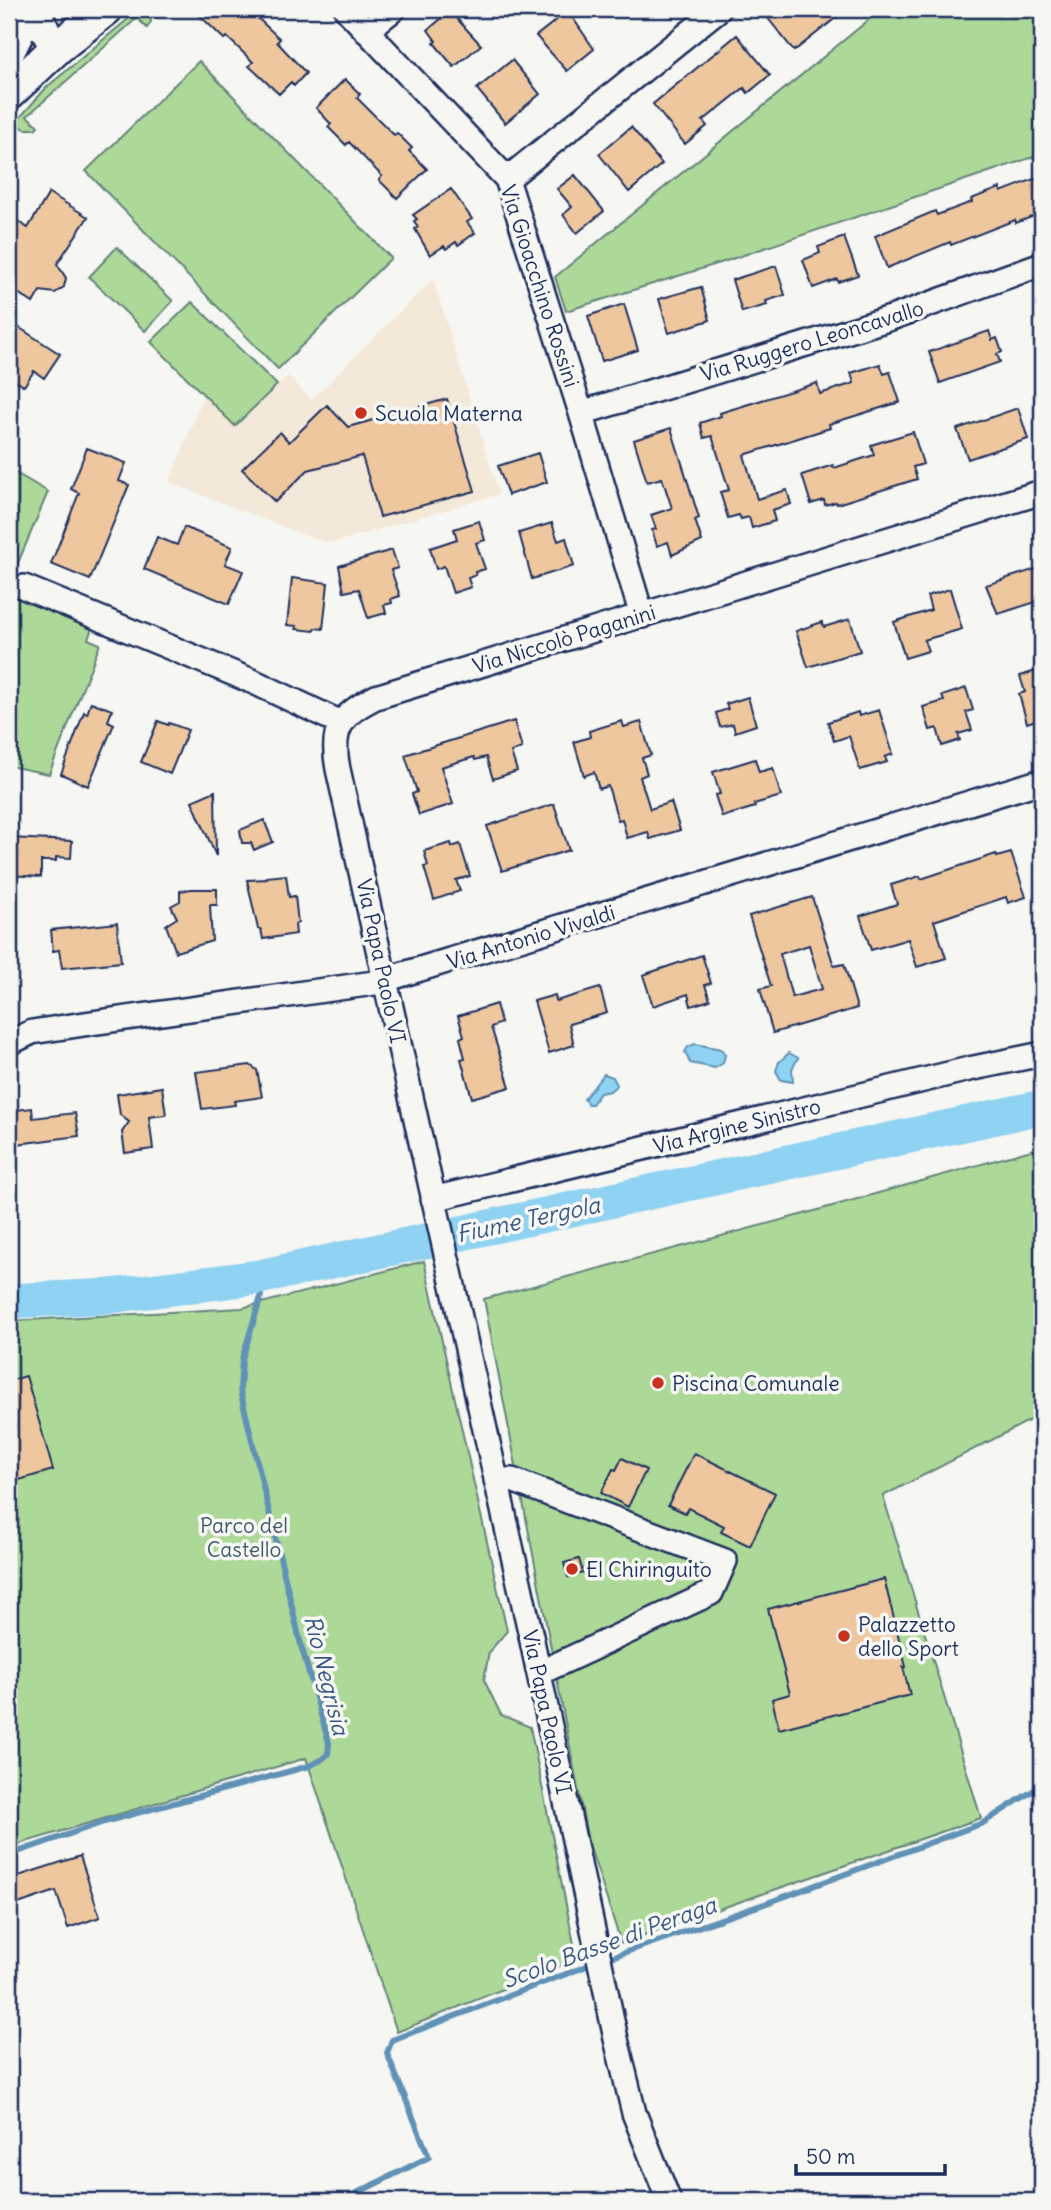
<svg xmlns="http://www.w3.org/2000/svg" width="1051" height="2210" font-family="Delius,sans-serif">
	<rect width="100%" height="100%" fill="#f6f6f2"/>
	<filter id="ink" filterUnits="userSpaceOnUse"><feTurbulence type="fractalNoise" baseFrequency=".0143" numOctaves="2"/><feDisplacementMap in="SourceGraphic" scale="14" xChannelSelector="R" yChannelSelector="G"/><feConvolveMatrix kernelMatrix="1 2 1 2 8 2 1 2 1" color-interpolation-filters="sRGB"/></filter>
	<g filter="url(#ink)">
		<path fill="#f4e8d9" d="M 433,279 L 499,494 L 336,542 L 326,542 L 301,534 L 169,482 L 204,395 L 235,426 L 288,376 L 311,400 Z"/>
		<path fill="#add998" stroke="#64847b" stroke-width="2" d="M 140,9 L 150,17 L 151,22 L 147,28 L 137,18 L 27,116 L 38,126 L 35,129 L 25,129 L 15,123 L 47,87 Z
			M 882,9 L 1042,9 L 1042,154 L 720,263 L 566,311 L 555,277 Z
			M 199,61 L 391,258 L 278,369 L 86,171 Z
			M 117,247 L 173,301 L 145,331 L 89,277 Z
			M 192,302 L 277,385 L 235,426 L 151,342 Z
			M 9,469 L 48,492 L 9,584 Z
			M 9,592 L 92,628 L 88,639 L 100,644 L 49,774 L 9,766 Z
			M 1042,1147 L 1042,1414 L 883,1496 L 981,1818 L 621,1943 L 588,1841 L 484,1299 L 804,1214 Z
			M 424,1261 L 507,1631 L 489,1652 L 484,1680 L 501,1715 L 530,1727 L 577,1959 L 397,2032 L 306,1758 L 9,1847 L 9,1321 L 242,1308 Z"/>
		<path fill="#8fd2f1" stroke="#6191b6" stroke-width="2" d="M 695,1044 L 721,1049 L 725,1055 L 723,1063 L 715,1068 L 690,1063 L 685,1052 L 688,1047 Z
			M 789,1053 L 798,1058 L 792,1069 L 793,1082 L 781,1080 L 776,1071 L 779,1062 Z
			M 604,1074 L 613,1077 L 617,1085 L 610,1091 L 600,1093 L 592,1104 L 588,1104 L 584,1099 Z"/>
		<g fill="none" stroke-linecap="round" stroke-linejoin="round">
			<path stroke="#6191b6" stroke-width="6" d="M 9,1855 L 104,1822 L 309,1766 L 321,1760 L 328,1754 L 329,1743 L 302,1649 L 240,1390 L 242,1359 L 261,1297 L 259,1277
				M 606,1959 L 767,1903 L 983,1823 L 1042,1785
				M 341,2201 L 429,2157 L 387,2053 L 392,2040 L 595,1963"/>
			<path stroke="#8fd2f1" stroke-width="35" d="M 9,1301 L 110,1296 L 259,1277 L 1042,1107"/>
		</g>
		<path fill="#efc79f" stroke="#1b2f5e" stroke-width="2" fill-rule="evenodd" d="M 193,9 L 248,9 L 280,39 L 277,42 L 306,73 L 294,86 L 291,82 L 279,94 L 249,66 L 253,62 L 227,37 L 224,39 Z
			M 777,9 L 847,9 L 794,51 L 767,17 Z
			M 450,11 L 481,45 L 454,67 L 434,43 L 436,41 L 428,30 Z
			M 568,11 L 594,49 L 567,71 L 536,36 Z
			M 737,35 L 770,75 L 748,93 L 744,88 L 703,121 L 707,126 L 685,144 L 653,104 Z
			M 512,60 L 540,94 L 505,123 L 477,89 Z
			M 345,79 L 360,94 L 357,98 L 394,135 L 397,133 L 412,148 L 409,151 L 427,169 L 397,198 L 379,180 L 382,176 L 349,142 L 346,145 L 328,127 L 331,124 L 316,108 Z
			M 631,127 L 662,164 L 629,192 L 599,154 Z
			M 575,175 L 604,211 L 577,233 L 563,215 L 572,207 L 557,189 Z
			M 1042,176 L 1042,213 L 1016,223 L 1015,220 L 951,245 L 950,242 L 887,268 L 875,236 L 935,211 L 937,215 L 972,202 L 971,199 L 1000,188 L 1001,192 Z
			M 451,189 L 472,219 L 467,222 L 475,233 L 458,245 L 456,242 L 446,249 L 444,246 L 430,255 L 415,229 L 418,227 L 414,221 L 417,219 L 413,215 Z
			M 49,193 L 88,217 L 57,264 L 66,278 L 64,287 L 55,293 L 40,291 L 33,303 L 9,287 L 9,232 L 16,220 L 28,228 Z
			M 844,237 L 858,275 L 838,282 L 837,279 L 813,288 L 803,260 L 820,253 L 818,247 Z
			M 776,266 L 785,295 L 766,301 L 767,305 L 742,312 L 732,280 Z
			M 701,287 L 710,320 L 669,333 L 659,299 Z
			M 624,304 L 638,350 L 602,361 L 588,316 Z
			M 9,321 L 60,354 L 44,378 L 34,371 L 24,386 L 9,377 Z
			M 989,331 L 992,340 L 997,338 L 1002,352 L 997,354 L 1000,362 L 940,383 L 929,352 Z
			M 880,364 L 884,374 L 890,372 L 900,402 L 829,424 L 830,428 L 744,455 L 757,499 L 787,490 L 791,504 L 772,510 L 775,521 L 752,528 L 749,517 L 741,519 L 739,515 L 728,518 L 720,492 L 729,490 L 712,436 L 704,438 L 700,423 L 721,416 L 720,413 L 817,383 L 820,394 L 854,383 L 851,373 Z
			M 447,399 L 475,491 L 380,517 L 362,456 L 308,470 L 275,502 L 242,469 L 280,432 L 289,442 L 327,405 L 348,427 Z
			M 1018,408 L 1028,439 L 968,459 L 957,429 Z
			M 671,428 L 699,518 L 695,520 L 702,541 L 672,555 L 668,542 L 657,546 L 652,530 L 656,529 L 651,515 L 672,508 L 662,478 L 647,482 L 634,440 Z
			M 913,432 L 923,464 L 913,467 L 917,479 L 837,504 L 836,502 L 825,505 L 824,500 L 811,504 L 802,475 L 833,465 L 834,468 L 874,455 L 871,445 Z
			M 87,448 L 126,463 L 119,481 L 129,485 L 90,580 L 51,564 L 79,493 L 71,489 Z
			M 538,453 L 547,482 L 508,495 L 498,466 Z
			M 479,521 L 485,540 L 476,543 L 485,569 L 475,572 L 476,575 L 468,578 L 471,587 L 453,593 L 444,566 L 436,569 L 430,548 L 457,539 L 454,529 Z
			M 552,523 L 558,541 L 566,538 L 574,566 L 532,579 L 519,533 Z
			M 184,527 L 232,547 L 225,564 L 243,571 L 229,604 L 144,569 L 157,537 L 177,545 Z
			M 392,550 L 398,568 L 391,570 L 400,596 L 391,599 L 392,603 L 384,605 L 386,613 L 368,618 L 359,589 L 344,592 L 339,566 Z
			M 1042,567 L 1042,600 L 998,614 L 986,585 Z
			M 292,578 L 328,583 L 323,629 L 315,628 L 314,631 L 296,629 L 297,626 L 287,625 Z
			M 950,589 L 962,629 L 924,640 L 928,651 L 905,658 L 894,622 L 931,610 L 927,596 Z
			M 850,619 L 860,651 L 808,667 L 796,631 L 822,622 L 824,627 Z
			M 1042,669 L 1042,718 L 1027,723 L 1019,694 L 1025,692 L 1020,676 Z
			M 966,688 L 973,710 L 966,712 L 972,730 L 958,734 L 960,740 L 942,746 L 937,728 L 930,730 L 923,707 L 944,701 L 942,696 Z
			M 748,697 L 756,725 L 735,732 L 733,724 L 720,727 L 716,713 L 728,709 L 726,704 Z
			M 91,702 L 112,710 L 108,721 L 114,724 L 88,786 L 61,774 L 84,712 L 87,714 Z
			M 879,710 L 893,754 L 885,757 L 887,762 L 860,770 L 849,736 L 834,741 L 828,722 L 858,712 L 859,716 Z
			M 158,721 L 168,725 L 169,723 L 188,730 L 170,774 L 141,762 Z
			M 514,721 L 522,748 L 511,752 L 517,771 L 493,779 L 486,757 L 475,760 L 474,757 L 441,767 L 453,804 L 419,815 L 412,794 L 417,792 L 405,755 Z
			M 622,721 L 624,727 L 641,722 L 651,755 L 642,758 L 647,774 L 640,777 L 650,809 L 671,802 L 680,830 L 650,839 L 648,832 L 627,838 L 622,819 L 618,820 L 608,786 L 599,789 L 594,772 L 584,776 L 574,742 L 590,737 L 589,731 Z
			M 755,759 L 759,772 L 773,768 L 781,796 L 754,804 L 755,807 L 722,817 L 715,795 L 720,794 L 713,772 Z
			M 215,791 L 216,856 L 192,801 Z
			M 554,804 L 569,850 L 502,871 L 487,826 Z
			M 264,820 L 273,842 L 254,850 L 251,843 L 242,843 L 240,830 Z
			M 9,838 L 72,841 L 71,858 L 56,857 L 56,861 L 41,861 L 41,877 L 9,875 Z
			M 451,843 L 452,847 L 460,844 L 470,876 L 456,880 L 460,891 L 434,900 L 424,867 L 428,866 L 424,851 Z
			M 1011,853 L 1026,897 L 1008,903 L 1006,897 L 934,921 L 946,958 L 917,967 L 908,939 L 871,950 L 860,916 L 897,904 L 891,885 L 920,876 L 921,879 L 996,854 L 997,857 Z
			M 286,875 L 289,897 L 295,896 L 298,923 L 295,924 L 296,934 L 263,939 L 261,929 L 258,929 L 247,880 L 267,879 L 266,877 Z
			M 191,889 L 217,889 L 217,905 L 210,905 L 212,941 L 176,952 L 166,925 L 177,918 L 171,906 L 180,901 L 180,891 Z
			M 812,897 L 834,966 L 844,964 L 857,1008 L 773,1033 L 760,989 L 771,986 L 749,916 ZM 809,945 L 822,989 L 792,997 L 780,954 Z
			M 117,923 L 121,962 L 62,968 L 59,950 L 53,951 L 51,930 Z
			M 702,955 L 711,983 L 705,985 L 710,1000 L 691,1006 L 688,994 L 653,1006 L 643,975 Z
			M 600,988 L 607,1013 L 569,1024 L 574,1045 L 549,1053 L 534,1001 L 555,995 L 556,1001 Z
			M 496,1004 L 501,1023 L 491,1027 L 510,1087 L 472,1098 L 461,1059 L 465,1058 L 460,1038 L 464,1036 L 458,1016 Z
			M 250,1065 L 257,1070 L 262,1097 L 234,1101 L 235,1105 L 202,1109 L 196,1072 Z
			M 162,1087 L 166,1115 L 149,1117 L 153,1149 L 125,1153 L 122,1132 L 129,1122 L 120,1115 L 117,1094 Z
			M 32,1108 L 33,1118 L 75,1113 L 79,1136 L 9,1145 L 9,1111 Z
			M 26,1376 L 53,1470 L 9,1483 L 9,1381 Z
			M 694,1453 L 775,1493 L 750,1546 L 721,1532 L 724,1526 L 688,1508 L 685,1513 L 668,1505 Z
			M 622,1458 L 646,1470 L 628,1507 L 601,1493 L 613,1469 L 616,1470 Z
			M 579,1559 L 583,1573 L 568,1577 L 564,1563 Z
			M 884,1579 L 906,1667 L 903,1667 L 910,1695 L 779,1729 L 772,1699 L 790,1694 L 768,1609 Z
			M 80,1856 L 100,1917 L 68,1928 L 56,1891 L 9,1907 L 9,1879 Z"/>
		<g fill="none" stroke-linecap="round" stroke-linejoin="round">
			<g stroke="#1b2f5e" stroke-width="28">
				<path id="minor" d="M 346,9 L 507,179 L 581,413 L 642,616
					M 366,31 L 394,9
					M 507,179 L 719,9
					M 581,413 L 891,318 L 1042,264
					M 24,587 L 254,682 L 341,723
					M 9,1043 L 32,1032 L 84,1024 L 374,983 L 1042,781
					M 433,1199 L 969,1069 L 1042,1054
					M 496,1480 L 512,1480 L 725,1561 L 711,1593 L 539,1673
					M 669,2201 L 634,2113 L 616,2039 L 531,1636 L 338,769 C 330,729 341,714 376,697 L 1042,492"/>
			</g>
			<g stroke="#1b2f5e" stroke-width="33">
				<path id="tertiary" d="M 35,9 L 48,36 L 57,48
					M 9,54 L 23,26 L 28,9"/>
			</g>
			<g stroke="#1b2f5e" stroke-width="37">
				<path id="secondary" d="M 9,93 L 57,48 L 106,9"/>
			</g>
			<use href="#minor" stroke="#f6f6f2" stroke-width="23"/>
			<use href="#tertiary" stroke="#f6f6f2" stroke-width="28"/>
			<use href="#secondary" stroke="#f6f6f2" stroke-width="32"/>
		</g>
	</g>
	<g fill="#c8321e" stroke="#f6f6f2" stroke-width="2.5">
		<circle cx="361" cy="413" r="7"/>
		<circle cx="658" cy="1383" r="7"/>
		<circle cx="572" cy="1569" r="7"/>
		<circle cx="844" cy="1636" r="7"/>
	</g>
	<g text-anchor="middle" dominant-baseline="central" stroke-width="7" stroke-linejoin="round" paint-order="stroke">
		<g font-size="21" fill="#1b2f5e" stroke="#f6f6f2">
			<text transform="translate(540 286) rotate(72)">Via Gioacchino Rossini</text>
			<text transform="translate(812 341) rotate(-17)">Via Ruggero Leoncavallo</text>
			<text transform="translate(564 639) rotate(-17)">Via Niccolò Paganini</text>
			<text transform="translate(531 937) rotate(-17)">Via Antonio Vivaldi</text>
			<text transform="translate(381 961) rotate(78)">Via Papa Paolo VI</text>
			<text transform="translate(737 1126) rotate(-14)">Via Argine Sinistro</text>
			<text transform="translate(547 1712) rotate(78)">Via Papa Paolo VI</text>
		</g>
		<g font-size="21" fill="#1b2f5e" stroke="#f6f6f2" text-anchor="start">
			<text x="375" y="413">Scuola Materna</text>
			<text x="672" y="1383">Piscina Comunale</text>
			<text x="586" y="1569">El Chiringuito</text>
			<text x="858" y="1624">Palazzetto<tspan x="858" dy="24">dello Sport</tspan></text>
		</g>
		<g font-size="21" fill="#405a6c" stroke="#f6f6f2">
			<text x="244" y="1525">Parco del<tspan x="244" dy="24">Castello</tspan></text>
		</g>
		<g font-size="23" font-style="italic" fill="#385883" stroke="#f6f6f2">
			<text transform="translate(528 1219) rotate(-12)">Fiume Tergola</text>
			<text transform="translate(327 1675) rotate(76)">Rio Negrisia</text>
			<text transform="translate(609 1942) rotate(-20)">Scolo Basse di Peraga</text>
		</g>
	</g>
	<rect width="1051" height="2210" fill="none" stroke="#f6f6f2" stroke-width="35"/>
	<rect x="18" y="18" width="1016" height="2175" fill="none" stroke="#1b2f5e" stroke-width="2.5" filter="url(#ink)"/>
	<path d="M796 2164v10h149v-10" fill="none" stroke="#1b2f5e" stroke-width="3.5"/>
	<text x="806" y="2164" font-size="21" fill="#1b2f5e" stroke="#f6f6f2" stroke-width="5" paint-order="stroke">50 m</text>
</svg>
